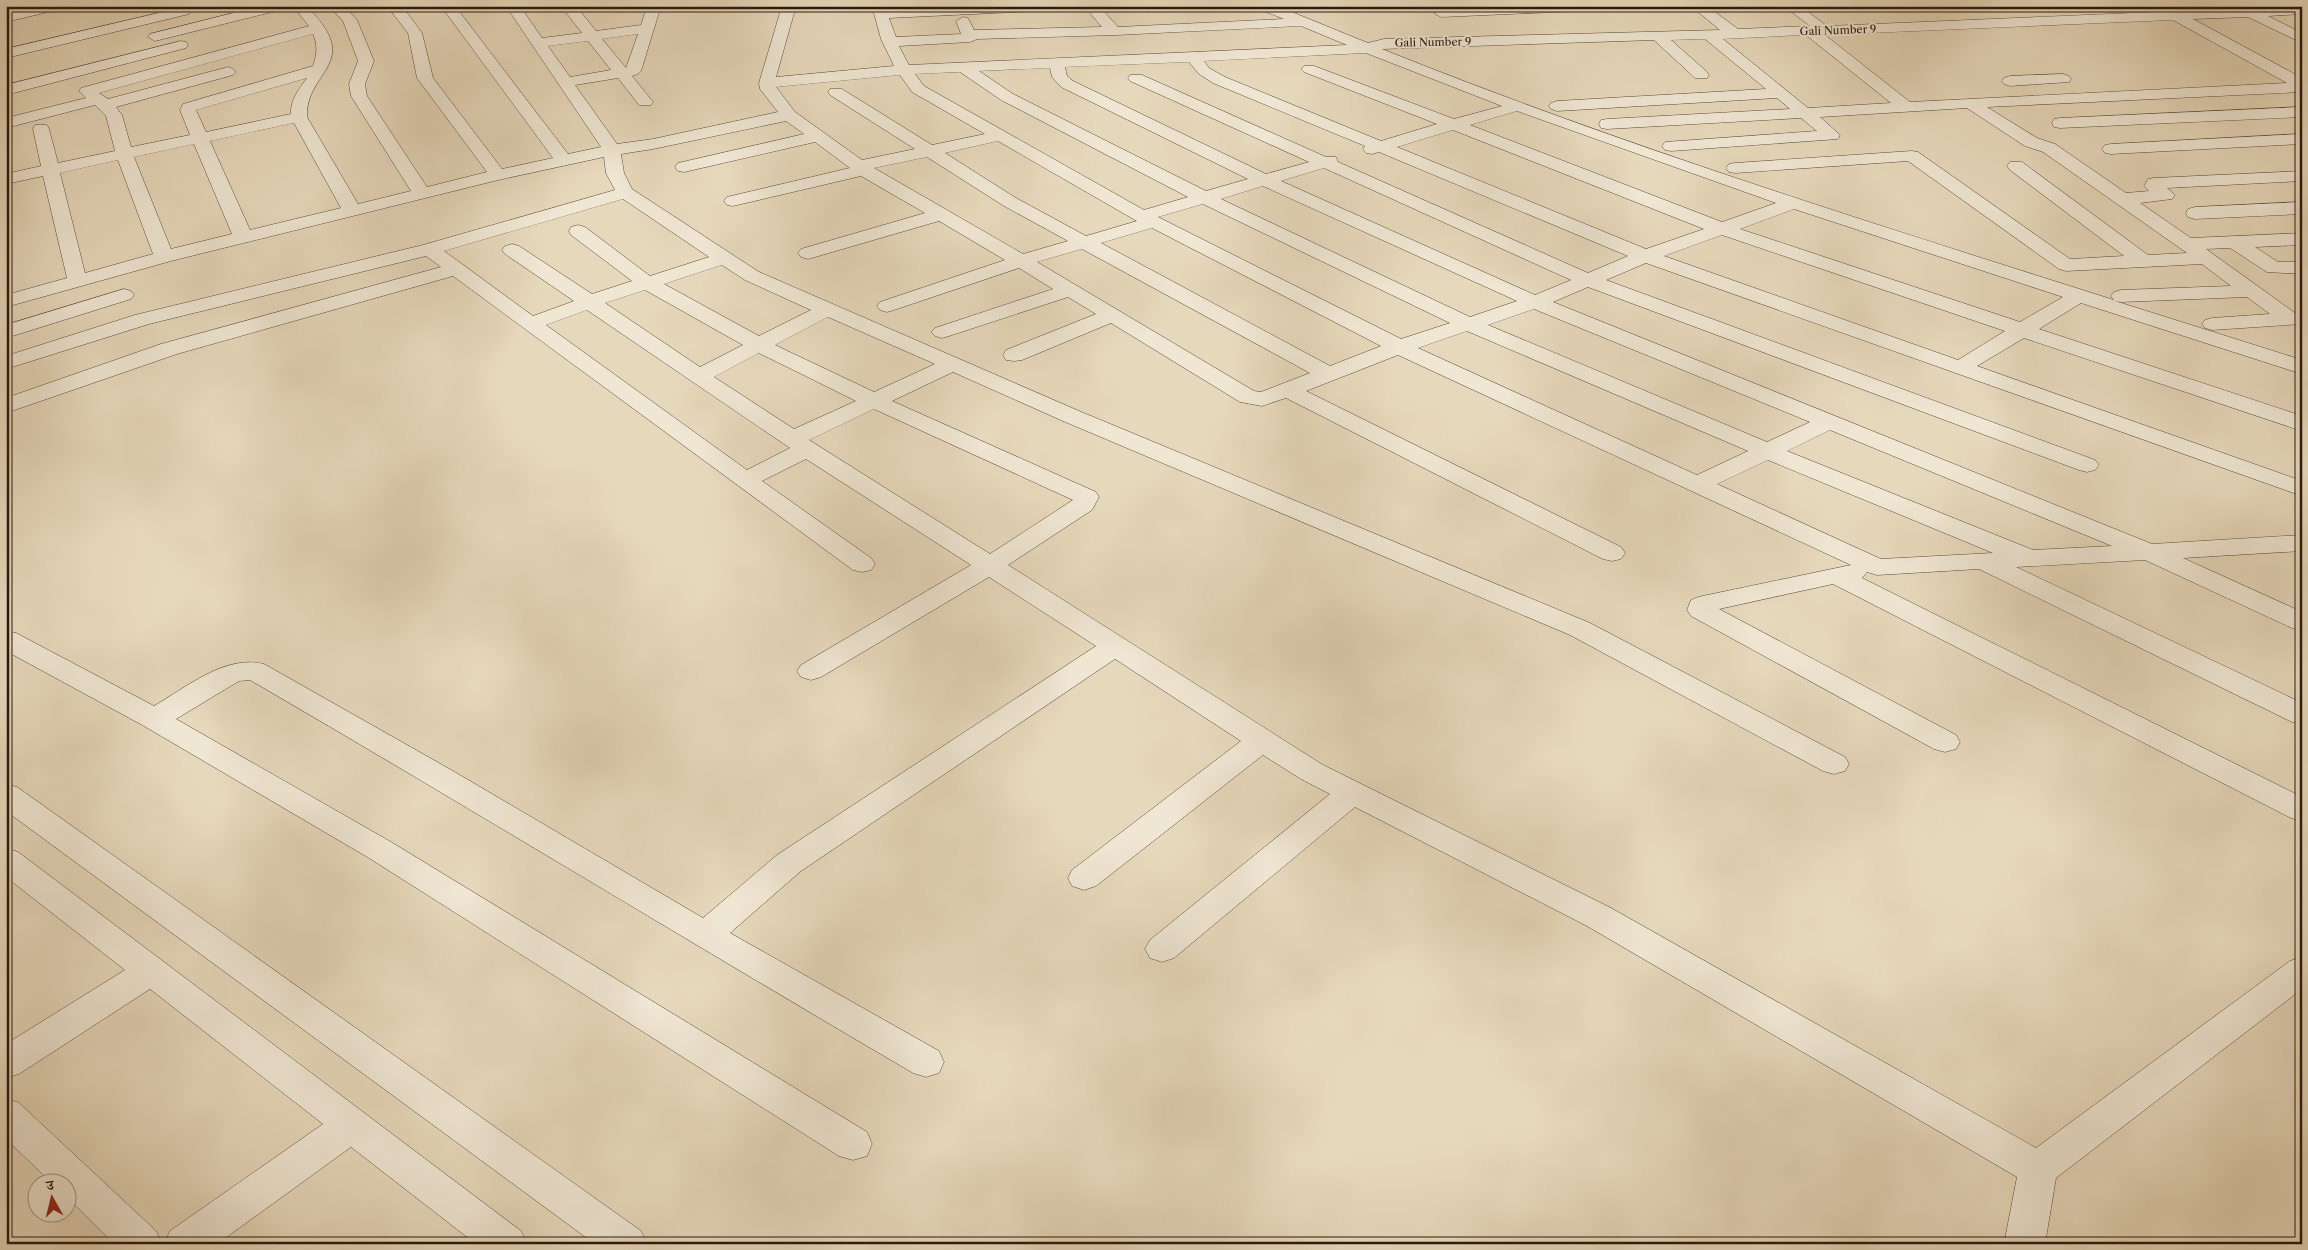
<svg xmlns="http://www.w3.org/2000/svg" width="2308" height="1250" font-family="'Libre Caslon Text','Noto Serif Devanagari',serif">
	<rect width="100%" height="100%" fill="#e6d8bb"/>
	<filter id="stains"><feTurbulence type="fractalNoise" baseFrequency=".004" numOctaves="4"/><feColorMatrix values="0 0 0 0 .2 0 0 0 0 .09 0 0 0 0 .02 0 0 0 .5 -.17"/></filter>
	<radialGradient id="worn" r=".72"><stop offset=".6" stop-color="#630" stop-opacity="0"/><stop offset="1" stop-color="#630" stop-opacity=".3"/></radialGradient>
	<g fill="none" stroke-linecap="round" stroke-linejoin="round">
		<g stroke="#594839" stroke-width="1">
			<path id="minor" d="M 37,6 L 63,6 L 61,9 L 6,22 L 6,14 Z
				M 261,6 L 286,6 L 284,9 L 155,41 L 148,37 L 150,34 Z
				M 297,6 L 320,6 L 311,11 C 362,64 305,72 307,117 L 358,204 L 411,191 L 351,96 L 349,84 L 358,61 L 343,21 L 329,6 L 344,6 L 357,20 L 374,61 L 365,84 L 367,96 L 427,187 L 487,172 L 417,78 L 408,33 L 387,6 L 402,6 L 422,33 L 433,78 L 502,169 L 553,158 L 441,6 L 455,6 L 568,154 L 601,147 L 506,6 L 520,6 L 542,38 L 582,33 L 561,6 L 576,6 L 596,31 L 641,25 L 647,6 L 661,6 L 641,71 L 638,74 L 632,76 L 653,102 L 651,105 L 639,105 L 618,78 L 575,85 L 617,144 L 653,139 L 778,112 L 760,89 L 759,83 L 782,6 L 796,6 L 776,77 L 894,66 L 881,39 L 872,6 L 886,6 L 887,9 L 957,6 L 1064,6 L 1057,10 L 889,18 L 896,37 L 961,34 L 956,21 L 963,17 L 968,18 L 974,30 L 1102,27 L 1084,6 L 1099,6 L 1118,27 L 1284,19 L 1259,9 L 1257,6 L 1277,6 L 1368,43 L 1384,39 L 1720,30 L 1691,6 L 1707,6 L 1738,29 L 1810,26 L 1784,6 L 1800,6 L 1827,26 L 2302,6 L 2302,14 L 2268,16 L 2302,33 L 2302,43 L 2248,17 L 2193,19 L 2302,78 L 2302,92 L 1987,107 L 2037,138 L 2055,144 L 2126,193 L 2149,191 L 2144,186 L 2148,179 L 2154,178 L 2302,171 L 2302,181 L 2167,188 L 2175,195 L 2172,199 L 2140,203 L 2191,238 L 2302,233 L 2302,245 L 2255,247 L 2278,262 L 2302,262 L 2302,274 L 2267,272 L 2230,248 L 2206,249 L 2295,313 L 2302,314 L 2302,324 L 2212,330 L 2205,328 L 2202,324 L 2205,320 L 2212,318 L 2270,314 L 2247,297 L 2121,302 L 2115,301 L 2302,360 L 2302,374 L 2081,303 L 2039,329 L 2302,416 L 2302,431 L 2024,338 L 1977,366 L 2302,481 L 2302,496 L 1646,263 L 1606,280 L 2095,460 L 2099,465 L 2095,470 L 2087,472 L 2079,470 L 1588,287 L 1553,302 L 2152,544 L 2302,535 L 2302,551 L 2183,558 L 2302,612 L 2302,630 L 2292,628 L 2145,560 L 2016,567 L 2302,703 L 2302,724 L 2292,722 L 1979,569 L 1877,575 L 1867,572 L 1862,578 L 2302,797 L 2302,821 L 2291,818 L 1833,584 L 1719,609 L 1956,735 L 1960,742 L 1956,749 L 1945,752 L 1934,749 L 1691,616 L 1687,610 L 1691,600 L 1698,597 L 1851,565 L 1398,355 L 1306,391 L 1621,547 L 1625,553 L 1621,559 L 1612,561 L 1603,559 L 1286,398 L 1262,406 L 1240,402 L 1111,323 L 1022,360 L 1014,361 L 1006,360 L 1003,355 L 1006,350 L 1096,314 L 1068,297 L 949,336 L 942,338 L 935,336 L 931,332 L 935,328 L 1053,289 L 1019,268 L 894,310 L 887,312 L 880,310 L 877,306 L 880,302 L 1005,260 L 939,221 L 815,257 L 808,259 L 801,257 L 798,253 L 801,249 L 925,213 L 861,176 L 733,206 L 727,205 L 724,201 L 727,197 L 850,168 L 815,142 L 684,172 L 678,171 L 675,167 L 678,163 L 804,134 L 786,121 L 653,149 L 621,154 L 624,173 L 632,189 L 759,272 L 1079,411 L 1590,623 L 1845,757 L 1849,764 L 1845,771 L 1834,774 L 1823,771 L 1570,635 L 1063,421 L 953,372 L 892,401 L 1096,492 L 1099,497 L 1092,510 L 1008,565 L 1323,765 L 1611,908 L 2036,1148 L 2290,961 L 2302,957 L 2302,989 L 2056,1178 L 2045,1244 L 2004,1244 L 2017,1177 L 1587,926 L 1355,807 L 1174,958 L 1162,962 L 1150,958 L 1145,949 L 1150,940 L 1330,794 L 1301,779 L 1263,755 L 1096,886 L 1084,890 L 1072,886 L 1068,878 L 1072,870 L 1241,741 L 1115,659 L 801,871 L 730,933 L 939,1051 L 944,1062 L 939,1073 L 926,1077 L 913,1073 C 691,943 472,809 250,680 L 239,681 L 176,719 L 391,842 L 867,1132 L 872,1144 L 867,1156 L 853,1160 L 839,1156 L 369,858 L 144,726 L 6,651 L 6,631 L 16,633 L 154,706 C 185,688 226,654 264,664 L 453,771 L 703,918 L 777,855 L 1096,646 L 989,577 L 821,677 L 811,680 L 801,677 L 797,671 L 801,665 L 971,565 L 806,459 L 762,481 L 871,558 L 875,564 L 871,570 L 862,572 L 853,570 L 453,276 L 177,354 L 6,413 L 6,398 L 161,344 L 441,267 L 426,256 L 149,324 L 6,369 L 6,356 L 135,315 L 423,245 L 615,190 L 606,173 L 604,157 L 498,180 L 171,261 L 6,307 L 6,295 L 67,278 L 43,176 L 6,184 L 6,174 L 41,166 L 33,129 L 35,125 L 47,125 L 49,129 L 58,163 L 115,151 L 106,116 L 95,105 L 6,128 L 6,118 L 86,98 L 79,91 L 81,88 L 309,26 L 295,9 ZM 2173,20 L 2287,83 L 1910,102 L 1825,35 ZM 1301,26 L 1347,45 L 909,65 L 899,46 L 970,42 L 977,39 L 1116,35 ZM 313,34 C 318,45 317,54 313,66 L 183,104 L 180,110 L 190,135 L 131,147 L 122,115 L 116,107 L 233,75 L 236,72 L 233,69 L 228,67 L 108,99 L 99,93 ZM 638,34 L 626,68 L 602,39 ZM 1806,35 L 1891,103 L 1808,108 L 1723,39 ZM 1705,39 L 1766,89 L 1557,101 L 1551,103 L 1549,106 L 1551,109 L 1557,111 L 1777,98 L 1790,109 L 1607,119 L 1601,120 L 1599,124 L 1601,128 L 1607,129 L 1801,118 L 1817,131 L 1665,142 L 1662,146 L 1665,150 L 1671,151 L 1838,139 L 1840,135 L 1820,117 L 1967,108 L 2025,146 L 2043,152 L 2187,253 L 2148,255 L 2022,162 L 2010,162 L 2007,166 L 2010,170 L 2124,256 L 2070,259 L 1918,152 L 1912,151 L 1735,163 L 1729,164 L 1726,168 L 1729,172 L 1735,173 L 1908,161 L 2059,269 L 2066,271 L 2202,264 L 2231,286 L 2121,290 L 2114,292 L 2111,296 L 2114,300 C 1868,222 1621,145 1382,49 L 1654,40 L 1695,78 L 1707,78 L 1709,75 L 1707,72 L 1671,40 ZM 588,41 L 611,70 L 570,77 L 548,46 ZM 1366,53 L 1502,106 L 1454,119 L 1314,66 L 1304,66 L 1301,69 L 1304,72 L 1437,124 L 1381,141 L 1225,77 L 1209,68 L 1204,61 ZM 1189,62 L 1199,74 L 1213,83 L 1365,146 L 1363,149 L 1366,153 L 1372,154 L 1379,152 L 1628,256 L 1588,273 L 1338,162 L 1336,157 L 1326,157 L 1142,75 L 1130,75 L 1128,78 L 1130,81 L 1309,162 L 1266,174 L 1073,81 L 1067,76 L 1065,67 ZM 1050,68 L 1052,77 L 1061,87 L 1248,179 L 1206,191 L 1013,94 L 979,71 ZM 960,72 L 1001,100 L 1188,197 L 1144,210 L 924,86 L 915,74 ZM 900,75 L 912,92 L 985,134 L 932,145 L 842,89 L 830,89 L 828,92 L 830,95 L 915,149 L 862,160 L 795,112 L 776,87 ZM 307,78 C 299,89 290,100 291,114 L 206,132 L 196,110 ZM 1517,111 L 1776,203 L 1722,222 L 1470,125 ZM 294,123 L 341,208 L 250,230 L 210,141 ZM 1453,130 L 1704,229 L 1646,249 L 1397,147 ZM 998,141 L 1135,220 L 1137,221 L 1086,236 L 1016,198 L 945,153 ZM 194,144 L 232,234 L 171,249 L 134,157 ZM 927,157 L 1004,206 L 1068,241 L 1023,254 L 874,168 ZM 118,160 L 153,254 L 85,273 L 60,173 ZM 1324,168 L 1571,280 L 1535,295 L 1281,181 ZM 1263,186 L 1517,301 L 1470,317 L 1221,199 ZM 623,199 L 709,257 L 650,276 L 585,227 L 578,225 L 571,227 L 569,231 L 571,235 L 632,281 L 592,294 L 519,246 L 512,244 L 505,246 L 502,250 L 505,254 L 574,301 L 533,316 L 444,251 ZM 1203,204 L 1450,323 L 1401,339 L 1158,217 ZM 1794,209 L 2063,297 L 2020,322 L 1740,229 ZM 1152,228 L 1381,346 L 1330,366 L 1101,243 ZM 1722,235 L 2005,331 L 1958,360 L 1664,256 ZM 1082,249 L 1310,373 L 1261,392 L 1254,391 L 1037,262 ZM 722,265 L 745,280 L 811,310 L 759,336 L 664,284 ZM 645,290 L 743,345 L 700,367 L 605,303 ZM 1534,309 L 1810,422 L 1767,442 L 1488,325 ZM 587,310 L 784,444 L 790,448 L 747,470 L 546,325 ZM 828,317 L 935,364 L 874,392 L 775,345 ZM 1467,331 L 1748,451 L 1697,475 L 1418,348 ZM 759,353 L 856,401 L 794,429 L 714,377 ZM 874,409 L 1073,500 L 990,554 L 809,440 ZM 1830,430 L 2112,546 L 2033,550 L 1787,451 ZM 1768,460 L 1993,553 L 1881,559 L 1717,484 Z
				M 1498,6 L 1608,6 L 1601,10 L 1441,17 L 1434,13 L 1441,9 Z
				M 184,7 L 189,8 L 191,11 L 189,14 L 6,58 L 6,49 Z
				M 181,41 L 186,42 L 188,45 L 186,48 L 6,95 L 6,85 Z
				M 2063,74 L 2069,76 L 2071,79 L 2069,82 L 2010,86 L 2004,84 L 2002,81 L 2004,78 L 2010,76 Z
				M 2302,107 L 2302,117 L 2060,128 L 2054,127 L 2052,123 L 2054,119 L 2060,118 Z
				M 2302,134 L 2302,144 L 2111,154 L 2105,153 L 2102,149 L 2105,145 L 2111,144 Z
				M 2302,202 L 2302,214 L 2195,219 L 2188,217 L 2186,213 L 2188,209 L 2195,207 Z
				M 124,289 L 131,291 L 134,295 L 131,299 L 6,338 L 6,325 Z
				M 6,784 L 17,787 L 641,1231 L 647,1244 L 595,1244 L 6,811 Z
				M 6,848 L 18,852 L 521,1231 L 527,1244 L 476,1244 L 351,1147 L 217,1244 L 164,1244 L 170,1231 L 323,1124 L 150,989 L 19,1074 L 6,1078 L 6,1044 L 125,970 L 6,877 Z
				M 6,1098 L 19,1103 L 156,1231 L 162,1244 L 114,1244 L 68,1198 L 68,1182 L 51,1182 L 6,1139 Z"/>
		</g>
		<use href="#minor" fill="#efe6d3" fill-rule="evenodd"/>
	</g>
	<g text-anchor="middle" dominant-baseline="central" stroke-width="4" stroke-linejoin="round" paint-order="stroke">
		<g font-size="11" fill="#2a180e" stroke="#efe6d3">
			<text transform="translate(1838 30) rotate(-2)">Gali Number 9</text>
			<text transform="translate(1433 42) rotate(-1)">Gali Number 9</text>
		</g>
	</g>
	<rect width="2308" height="1250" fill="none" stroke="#e6d8bb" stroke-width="25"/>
	<rect x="8" y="8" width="2293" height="1235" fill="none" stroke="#2a180e" stroke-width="2.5"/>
	<rect x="12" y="12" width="2283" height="1225" fill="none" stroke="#2a180e"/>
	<g transform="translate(52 1198) rotate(352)"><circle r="24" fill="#efe6d3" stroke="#a09484"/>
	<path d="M0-4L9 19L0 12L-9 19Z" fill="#8f2418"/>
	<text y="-8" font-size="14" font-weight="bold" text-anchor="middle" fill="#2a180e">उ</text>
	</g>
	<rect width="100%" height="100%" filter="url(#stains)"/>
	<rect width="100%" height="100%" fill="url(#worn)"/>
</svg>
